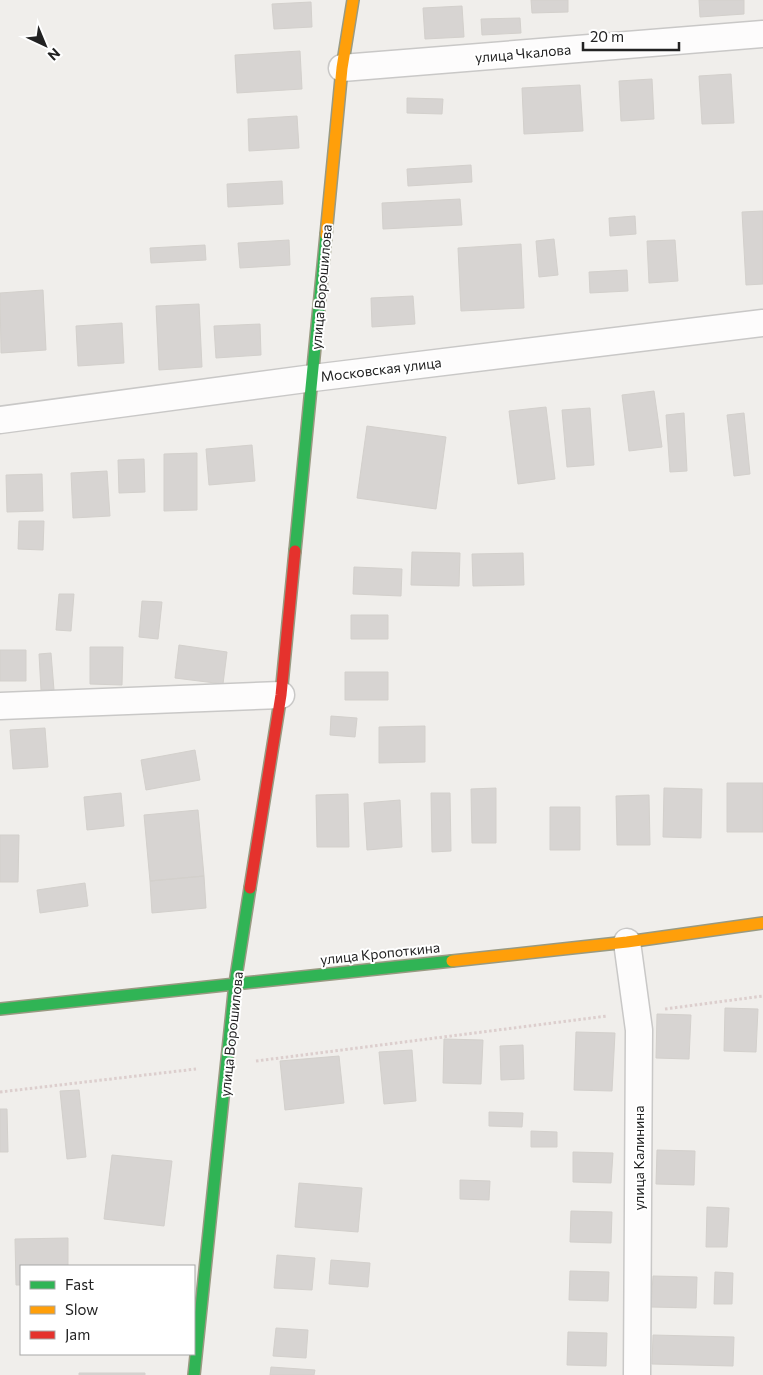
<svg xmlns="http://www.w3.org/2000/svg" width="763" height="1375" font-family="Commissioner,sans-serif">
	<rect width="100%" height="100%" fill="#f0eeeb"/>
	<path fill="#d7d4d2" stroke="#d3d0cc" d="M 531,0 L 568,0 L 568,12 L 532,13 Z
		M 699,0 L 744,0 L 744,14 L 700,17 Z
		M 311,2 L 312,27 L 274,29 L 272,4 Z
		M 462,6 L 464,37 L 425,39 L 423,8 Z
		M 520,18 L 521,33 L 482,35 L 481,19 Z
		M 300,51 L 302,89 L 237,93 L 235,55 Z
		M 731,74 L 734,123 L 702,124 L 699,76 Z
		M 652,79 L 654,119 L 621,121 L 619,81 Z
		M 580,85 L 583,131 L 524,134 L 522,88 Z
		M 407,98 L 443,99 L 442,114 L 407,113 Z
		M 297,116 L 299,148 L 249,151 L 248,119 Z
		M 471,165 L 472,182 L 408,186 L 407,169 Z
		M 282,181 L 283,204 L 228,207 L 227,184 Z
		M 460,199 L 462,225 L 383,229 L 382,203 Z
		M 763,211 L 763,284 L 746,285 L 742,212 Z
		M 635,216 L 636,234 L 610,236 L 609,218 Z
		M 554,239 L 558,275 L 539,277 L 536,241 Z
		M 289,240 L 290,265 L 240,268 L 238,243 Z
		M 675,240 L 678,281 L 649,283 L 647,241 Z
		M 521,244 L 524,308 L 461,311 L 458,248 Z
		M 205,245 L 206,260 L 151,263 L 150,248 Z
		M 627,270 L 628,291 L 590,293 L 589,272 Z
		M 43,290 L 46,350 L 1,353 L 0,293 Z
		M 413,296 L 415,324 L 372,327 L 371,298 Z
		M 199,304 L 202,367 L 159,370 L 156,306 Z
		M 122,323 L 124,363 L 78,366 L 76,326 Z
		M 260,324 L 261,355 L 216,358 L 214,326 Z
		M 654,391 L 662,447 L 629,451 L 622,395 Z
		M 546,407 L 555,479 L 518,484 L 509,411 Z
		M 590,408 L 594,465 L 567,467 L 562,410 Z
		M 684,413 L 687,471 L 670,472 L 666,415 Z
		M 744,413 L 750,474 L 734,476 L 727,415 Z
		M 367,426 L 446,437 L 436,509 L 357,498 Z
		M 252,445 L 255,481 L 209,485 L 206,449 Z
		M 197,453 L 197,510 L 164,511 L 164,454 Z
		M 144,459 L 145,492 L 119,493 L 118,460 Z
		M 107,471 L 110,516 L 73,518 L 71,473 Z
		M 42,474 L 43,511 L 7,512 L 6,475 Z
		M 19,521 L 44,521 L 43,550 L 18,549 Z
		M 412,552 L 460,553 L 459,586 L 411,585 Z
		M 523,553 L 524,585 L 473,586 L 472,554 Z
		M 354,567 L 402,569 L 401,596 L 353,594 Z
		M 59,594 L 74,594 L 71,631 L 56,630 Z
		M 142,601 L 162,602 L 158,639 L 139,637 Z
		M 351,615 L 388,615 L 388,639 L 351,639 Z
		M 179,645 L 227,652 L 223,684 L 175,678 Z
		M 90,647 L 123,647 L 122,685 L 90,684 Z
		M 0,650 L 26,650 L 26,681 L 0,681 Z
		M 51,653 L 54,690 L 41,690 L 39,654 Z
		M 345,672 L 388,672 L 388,700 L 345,700 Z
		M 331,716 L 357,718 L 355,737 L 330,735 Z
		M 425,726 L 425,762 L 379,763 L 379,727 Z
		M 45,728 L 48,767 L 13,769 L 10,730 Z
		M 195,750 L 200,780 L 146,790 L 141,760 Z
		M 727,783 L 763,783 L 763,832 L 727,832 Z
		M 496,788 L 496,843 L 472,843 L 471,789 Z
		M 664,788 L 702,789 L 701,838 L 663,837 Z
		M 121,793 L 124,826 L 87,830 L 84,797 Z
		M 431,793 L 450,793 L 451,851 L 432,852 Z
		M 348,794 L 349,847 L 317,847 L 316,795 Z
		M 649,795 L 650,845 L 617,845 L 616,796 Z
		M 400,800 L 402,847 L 367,850 L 364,803 Z
		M 550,807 L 580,807 L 580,850 L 550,850 Z
		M 198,810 L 204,876 L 150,881 L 144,815 Z
		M 0,835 L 19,835 L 18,882 L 0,882 Z
		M 204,876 L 206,908 L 152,913 L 150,881 Z
		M 85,883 L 88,906 L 40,913 L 37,890 Z
		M 725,1008 L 758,1009 L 756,1052 L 724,1051 Z
		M 657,1014 L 691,1015 L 689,1059 L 656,1058 Z
		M 576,1032 L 615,1033 L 612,1091 L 574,1090 Z
		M 444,1039 L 483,1040 L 481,1084 L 443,1083 Z
		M 523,1045 L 524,1079 L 501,1080 L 500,1046 Z
		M 412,1050 L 416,1101 L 384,1104 L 379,1052 Z
		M 339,1056 L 344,1103 L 285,1110 L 280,1061 Z
		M 79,1090 L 86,1157 L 67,1159 L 60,1091 Z
		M 0,1109 L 7,1109 L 8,1152 L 0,1152 Z
		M 489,1112 L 523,1113 L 522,1127 L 489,1126 Z
		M 531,1131 L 557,1132 L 557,1147 L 531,1147 Z
		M 657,1150 L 695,1151 L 694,1185 L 656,1184 Z
		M 573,1152 L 613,1153 L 611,1183 L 573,1182 Z
		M 112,1155 L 172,1161 L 164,1226 L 104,1219 Z
		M 460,1180 L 490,1181 L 489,1200 L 460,1199 Z
		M 299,1183 L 362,1188 L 358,1232 L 295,1227 Z
		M 707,1207 L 729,1208 L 727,1247 L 706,1247 Z
		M 571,1211 L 612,1212 L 611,1243 L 570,1242 Z
		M 68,1238 L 68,1266 L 21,1266 L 21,1285 L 16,1285 L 15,1239 Z
		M 277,1255 L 315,1258 L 312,1290 L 274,1288 Z
		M 331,1260 L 370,1263 L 368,1287 L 329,1284 Z
		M 570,1271 L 609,1272 L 608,1301 L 569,1300 Z
		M 715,1272 L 733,1273 L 732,1304 L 714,1304 Z
		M 653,1276 L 697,1277 L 696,1308 L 651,1307 Z
		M 276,1328 L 308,1330 L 306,1358 L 273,1356 Z
		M 568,1332 L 607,1333 L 606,1366 L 567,1365 Z
		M 653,1335 L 734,1337 L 733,1366 L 652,1364 Z
		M 271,1367 L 315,1370 L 314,1375 L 270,1375 Z
		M 79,1373 L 145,1373 L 145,1375 L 79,1375 Z"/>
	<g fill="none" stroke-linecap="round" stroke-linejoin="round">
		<g stroke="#c9c8c7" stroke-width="29">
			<path id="street" d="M 342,68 L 763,34
				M 0,420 L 313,378 L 763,323
				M 0,706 L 281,695
				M 627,942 L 639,1030 L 637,1375"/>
		</g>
		<g stroke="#999a82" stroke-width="14">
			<path id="fast" d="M 295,551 L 326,235
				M 0,1009 L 452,961
				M 194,1375 L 235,983 L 250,888"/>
		</g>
		<g stroke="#999a82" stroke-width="14">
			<path id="slow" d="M 326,235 L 342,68 L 353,0
				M 452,961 L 627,942 L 763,923"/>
		</g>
		<g stroke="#999a82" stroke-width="14">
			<path id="jam" d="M 250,888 L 281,695 L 295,551"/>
		</g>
		<path stroke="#dccecd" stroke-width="3" stroke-dasharray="2.5 2.5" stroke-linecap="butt" d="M 665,1009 L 763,996
			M 256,1061 L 607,1016
			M 0,1092 L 196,1069"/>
		<use href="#street" stroke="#fdfcfc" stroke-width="26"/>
		<use href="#fast" stroke="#30b455" stroke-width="11"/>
		<use href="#slow" stroke="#ff9f0a" stroke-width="11"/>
		<use href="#jam" stroke="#e5322d" stroke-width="11"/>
	</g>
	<g text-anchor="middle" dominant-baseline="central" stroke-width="4" stroke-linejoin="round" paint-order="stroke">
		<g font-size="14" fill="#222" stroke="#fff">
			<text transform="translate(523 53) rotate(-5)">улица Чкалова</text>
			<text transform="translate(321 287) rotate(-85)">улица Ворошилова</text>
			<text transform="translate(381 369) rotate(-7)">Московская улица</text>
			<text transform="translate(380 953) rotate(-6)">улица Кропоткина</text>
			<text transform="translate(231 1034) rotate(-84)">улица Ворошилова</text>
			<text transform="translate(638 1158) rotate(-90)">улица Калинина</text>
		</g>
	</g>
	<rect x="20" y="1265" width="175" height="90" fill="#ffffff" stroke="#a7a7a7"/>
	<rect x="30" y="1281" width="25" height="8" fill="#30b455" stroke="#a7a7a7"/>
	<text x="65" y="1290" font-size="15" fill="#222222">Fast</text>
	<rect x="30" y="1306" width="25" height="8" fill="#ff9f0a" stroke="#a7a7a7"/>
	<text x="65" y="1315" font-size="15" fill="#222222">Slow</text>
	<rect x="30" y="1331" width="25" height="8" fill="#e5322d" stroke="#a7a7a7"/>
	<text x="65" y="1340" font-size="15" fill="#222222">Jam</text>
	<g transform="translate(45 45) rotate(136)" stroke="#ffffff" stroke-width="4" paint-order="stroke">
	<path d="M0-4L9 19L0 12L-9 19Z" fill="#222222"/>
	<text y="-8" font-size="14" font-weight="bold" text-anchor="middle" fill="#222222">N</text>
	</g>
	<path d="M583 42v8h96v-8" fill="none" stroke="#222222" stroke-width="2.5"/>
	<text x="590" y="42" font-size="15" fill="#222222" stroke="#ffffff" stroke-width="4" paint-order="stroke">20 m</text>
</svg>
